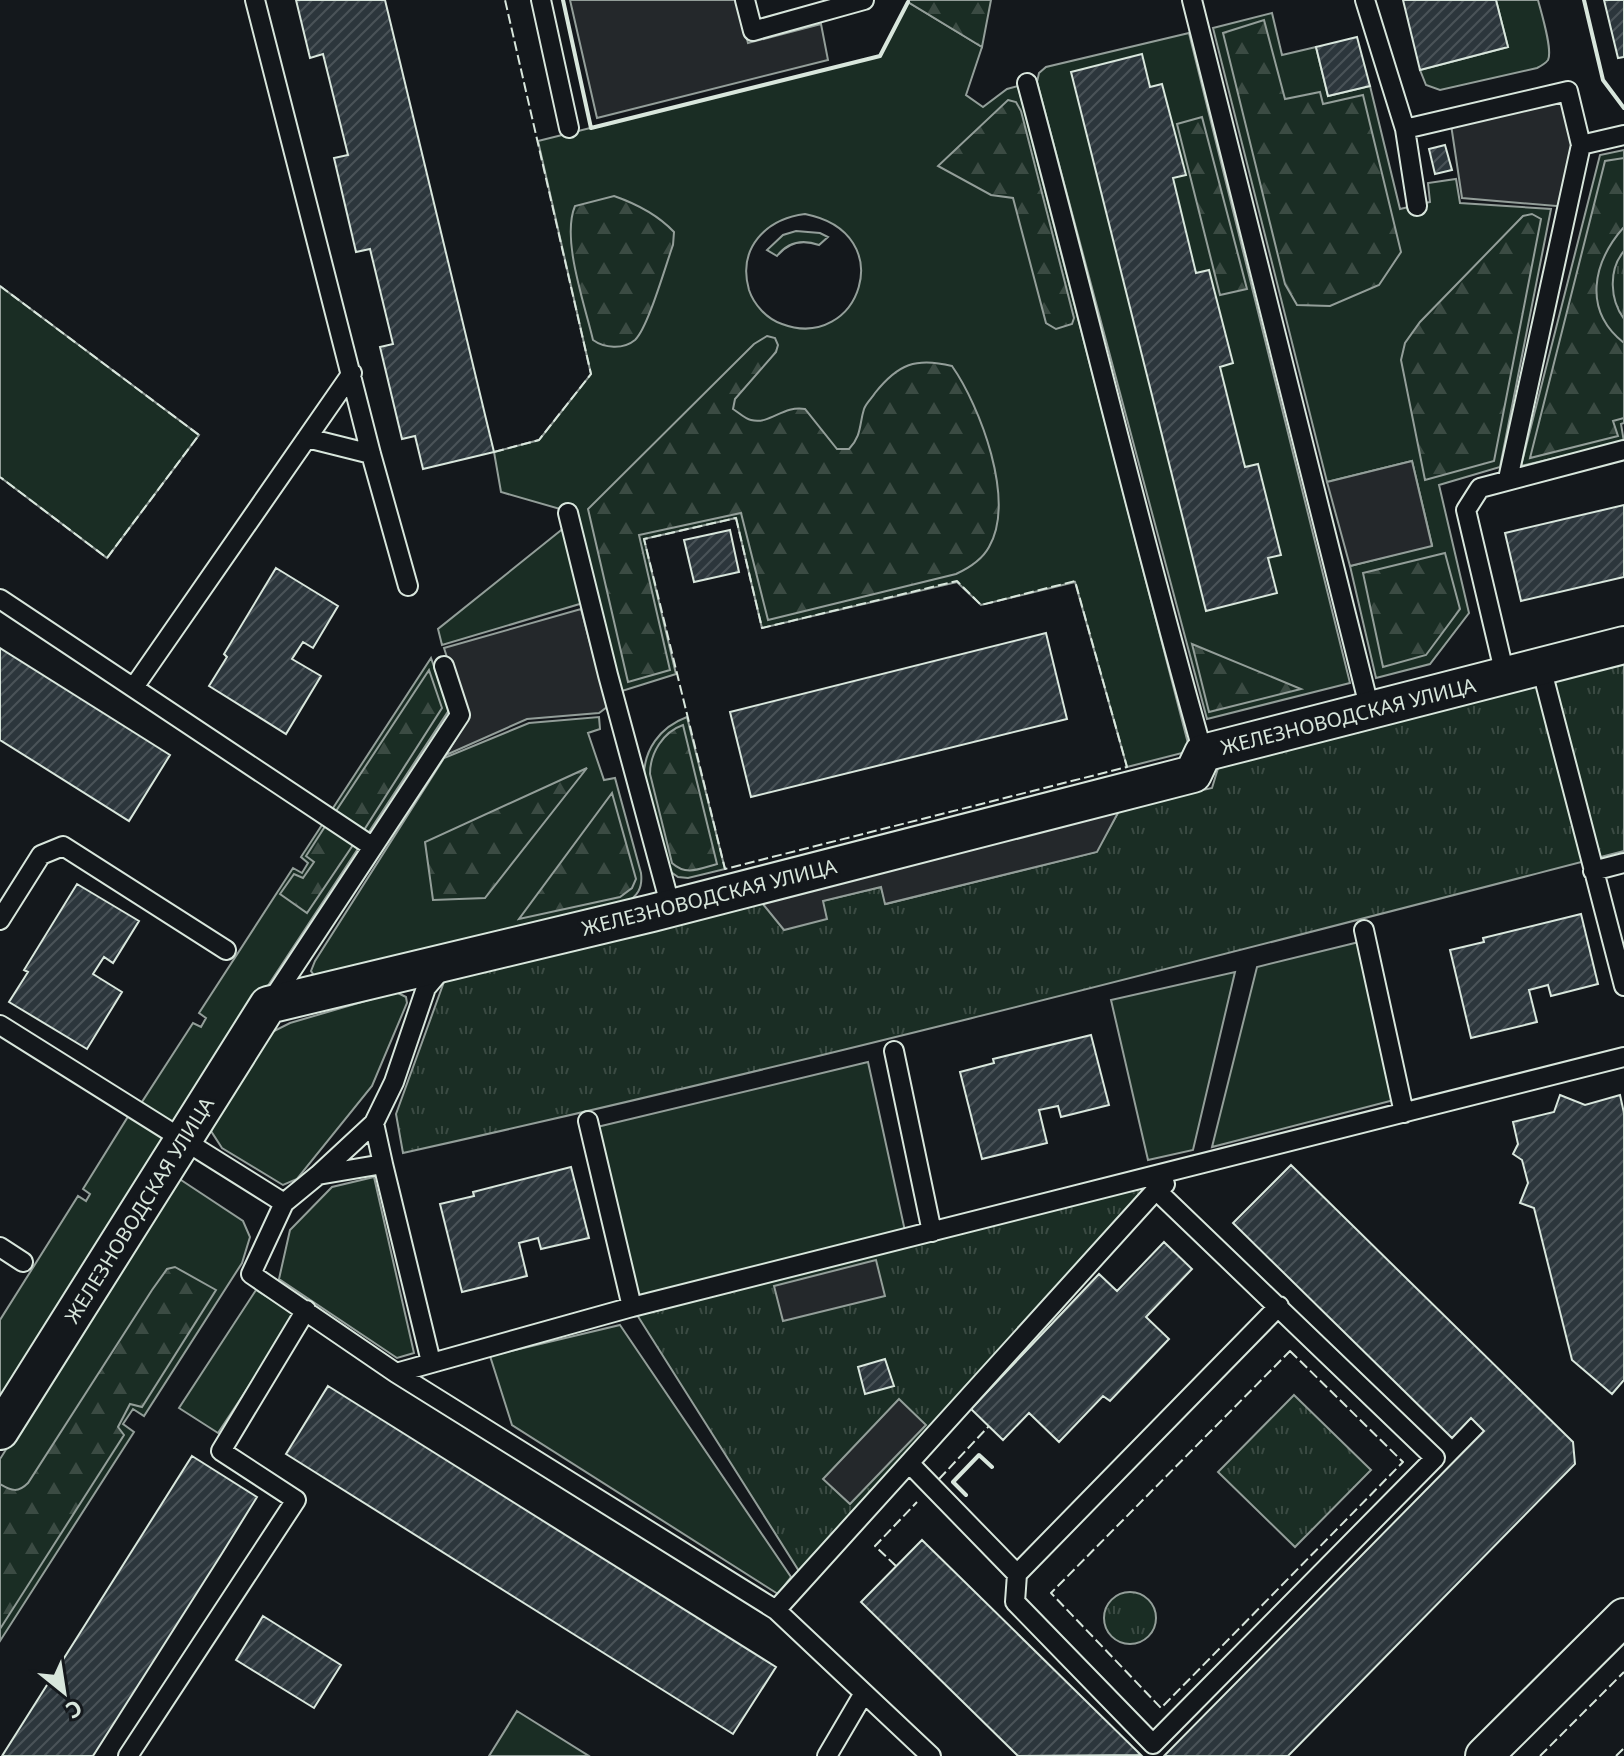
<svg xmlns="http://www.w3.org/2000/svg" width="1624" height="1756" font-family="'Noto Sans',sans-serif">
	<defs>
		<pattern id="forest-firs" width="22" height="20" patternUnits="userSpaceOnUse" patternTransform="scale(2)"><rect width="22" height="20" fill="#1a2d24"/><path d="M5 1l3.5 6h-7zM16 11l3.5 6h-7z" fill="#3b4b43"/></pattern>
		<pattern id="park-tufts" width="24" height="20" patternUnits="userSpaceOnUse" patternTransform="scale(2)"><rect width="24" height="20" fill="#1a2d24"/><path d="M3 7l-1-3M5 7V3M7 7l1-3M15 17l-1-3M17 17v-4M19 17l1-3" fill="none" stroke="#3b4b43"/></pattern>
		<pattern id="building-hatch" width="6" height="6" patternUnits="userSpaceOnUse" patternTransform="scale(2)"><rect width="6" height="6" fill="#2c363c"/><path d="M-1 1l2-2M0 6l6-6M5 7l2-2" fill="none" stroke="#4a5358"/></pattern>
	</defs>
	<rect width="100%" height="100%" fill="#14181c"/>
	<path fill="#1a2d24" stroke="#939e99" stroke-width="2" fill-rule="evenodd" d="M 1496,0 L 1538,0 C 1541,12 1553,50 1548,60 C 1545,64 1541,66 1537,68 L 1440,90 L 1426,85 L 1420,70 L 1508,47 Z
		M 908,2 L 982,47 L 966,95 L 983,107 L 1007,89 L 1018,86 L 1190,751 L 1127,767 L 1075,582 L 981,605 L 957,582 L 762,628 L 736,518 L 644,539 L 676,674 L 622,691 L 574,513 L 501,492 L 494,452 L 539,440 L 591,374 L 538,141 L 880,56 ZM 805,214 C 902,233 859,353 782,324 C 767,319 754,305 749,290 C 737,248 766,219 805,214 Z
		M 1272,13 L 1282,55 L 1316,47 L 1328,96 L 1370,86 L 1400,209 L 1430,202 L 1428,183 L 1456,179 L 1460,203 L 1551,209 L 1500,467 L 1439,485 L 1469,613 L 1430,664 L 1376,678 L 1350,566 L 1432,545 L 1412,461 L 1327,482 L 1213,28 Z
		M 1189,33 L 1350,683 L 1207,719 L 1037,82 L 1039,73 L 1046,67 Z
		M 1624,150 L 1624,423 L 1621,424 L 1624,442 L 1521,466 L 1600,155 Z
		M 796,231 L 820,233 L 828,237 L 819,245 C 802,239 788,242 777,256 L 767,250 L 783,235 Z
		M 0,286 L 199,435 L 107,558 L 0,477 Z
		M 565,527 L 583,603 L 442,645 L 438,629 Z
		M 431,658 L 449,710 L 176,1126 L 140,1105 L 193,1023 L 201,1027 L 206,1018 L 199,1013 L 293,868 L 302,873 L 308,863 L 301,857 Z
		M 599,717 L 600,729 L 588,733 L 604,780 L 615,778 L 641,873 C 643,889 637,896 625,904 L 316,978 L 311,971 L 315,961 L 444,758 L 529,723 Z
		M 687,717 L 725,869 L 688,878 L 678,877 L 671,872 L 667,866 L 644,779 C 643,750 660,727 687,717 Z
		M 1359,942 L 1394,1100 L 1212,1147 L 1257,967 Z
		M 1235,972 L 1193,1150 L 1148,1160 L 1111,1000 Z
		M 396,992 L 406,997 L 407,1003 L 372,1086 L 297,1179 L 283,1185 L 222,1148 L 211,1131 L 214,1121 L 270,1033 L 290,1023 Z
		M 868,1062 L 905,1231 L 637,1299 L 597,1127 Z
		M 129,1115 L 170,1141 L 0,1408 L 0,1320 L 78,1196 L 86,1201 L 90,1194 L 83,1189 Z
		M 374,1177 L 414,1353 L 397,1358 L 279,1279 L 290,1230 L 332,1187 Z
		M 178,1178 L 243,1221 L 250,1237 L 242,1263 L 144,1416 L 133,1409 L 123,1424 L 134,1432 L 0,1641 L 0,1459 Z
		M 256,1290 L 296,1315 L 218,1433 L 179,1408 Z
		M 620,1325 L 791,1577 L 778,1594 L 512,1425 L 490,1356 Z
		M 517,1711 L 589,1756 L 489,1756 Z"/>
	<path fill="url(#forest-firs)" stroke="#939e99" stroke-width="2" d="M 909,0 L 991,0 L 982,47 L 908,2 Z
		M 1264,20 L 1285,99 L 1320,92 L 1323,104 L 1363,95 L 1401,252 L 1379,285 L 1330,306 L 1297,305 L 1285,284 L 1223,33 Z
		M 1008,100 L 1016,102 L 1021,111 L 1074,318 L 1072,324 L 1056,329 L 1046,323 L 1013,198 L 991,195 L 938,166 Z
		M 1202,117 L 1247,289 L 1220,295 L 1177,124 Z
		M 1624,158 L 1624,227 C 1593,262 1582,310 1624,343 L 1624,418 L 1613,421 L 1618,436 L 1530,458 L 1605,161 Z
		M 614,196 C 637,204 657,214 674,232 L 673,245 C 666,264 648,328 635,340 C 623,350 604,348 593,340 C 585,305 561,239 575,206 Z
		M 1532,214 L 1541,219 L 1494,461 L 1425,480 L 1401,360 L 1405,343 L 1420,322 L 1523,216 Z
		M 767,336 L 775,338 L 778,345 L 776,352 L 735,399 L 733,409 C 738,412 745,419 751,420 C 770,425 783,405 805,409 L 837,449 L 849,449 C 862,435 859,425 864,409 C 866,403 872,398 875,393 C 898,364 916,357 952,366 C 980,406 1016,500 989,547 C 982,560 969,568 956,574 L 768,620 L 741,513 L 639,535 L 670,670 L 628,682 L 588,509 L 754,344 Z
		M 1445,553 L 1460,609 L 1426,655 L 1383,667 L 1363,573 Z
		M 1192,644 L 1301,689 L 1209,712 Z
		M 429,670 L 442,708 L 364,830 L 336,811 Z
		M 683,725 L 717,864 C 699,869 686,876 672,863 L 650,774 C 650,753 663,732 683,725 Z
		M 587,768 L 485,898 L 433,900 L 425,842 Z
		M 612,793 L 636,879 L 632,888 L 620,897 L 519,919 Z
		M 326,825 L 353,845 L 307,913 L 280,894 L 294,874 L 303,878 L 314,862 L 306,856 Z
		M 175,1267 L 216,1290 L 142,1407 L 130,1404 L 118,1427 L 124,1435 L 0,1629 L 0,1484 C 12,1491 18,1493 28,1483 L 152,1290 L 167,1269 Z"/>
	<path fill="url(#park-tufts)" stroke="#939e99" stroke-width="2" d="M 1624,251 L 1624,319 C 1610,300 1608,270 1624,251 Z
		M 1624,659 L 1624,851 C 1218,956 813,1062 403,1153 L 396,1114 L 445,979 L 762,903 L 822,901 L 881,887 L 886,904 L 1096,852 L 1120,809 L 1212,788 L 1219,765 Z
		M 1142,1179 L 1156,1190 L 804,1579 L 632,1307 Z
		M 1294,1395 L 1371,1470 L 1295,1547 L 1218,1472 Z
		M1104 1618a26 26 0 1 1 52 0a26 26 0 1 1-52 0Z"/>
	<path fill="#24282b" stroke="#939e99" stroke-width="2" d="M 570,0 L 737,0 L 748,43 L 821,24 L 828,60 L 597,118 Z
		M 1568,91 L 1581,145 L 1568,207 L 1462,198 L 1450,118 Z
		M 1412,461 L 1432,546 L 1350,566 L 1327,482 Z
		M 581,609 L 607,707 L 599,713 L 527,719 L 446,755 L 467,720 L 444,648 Z
		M 1120,809 L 1097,852 L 885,904 L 881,887 L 823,901 L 827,919 L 784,930 L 762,903 Z
		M 876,1260 L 885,1296 L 783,1321 L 774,1286 Z
		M 899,1399 L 926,1425 L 850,1504 L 823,1479 Z"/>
	<path fill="url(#building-hatch)" stroke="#d8e6dc" stroke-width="2" d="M 296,0 L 385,0 L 494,452 L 423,469 L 415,436 L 402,439 L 380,347 L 393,344 L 370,249 L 356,252 L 334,158 L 348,155 L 323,54 L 310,58 Z
		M 1403,0 L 1496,0 L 1508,47 L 1420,70 Z
		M 1604,0 L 1624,0 L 1624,57 L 1618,58 Z
		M 1357,37 L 1370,86 L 1328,96 L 1316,47 Z
		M 1142,54 L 1150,87 L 1162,84 L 1186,175 L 1173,178 L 1196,273 L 1209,270 L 1233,363 L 1220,367 L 1245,467 L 1258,464 L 1281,555 L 1268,558 L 1277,593 L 1206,611 L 1071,72 Z
		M 1445,145 L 1452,170 L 1435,174 L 1429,149 Z
		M 1624,505 L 1624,577 L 1521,601 L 1505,533 Z
		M 730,530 L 739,572 L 694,582 L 684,540 Z
		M 276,568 L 338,606 L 313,648 L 303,642 L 292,659 L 321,676 L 286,734 L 209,686 L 227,657 L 224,654 Z
		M 1046,633 L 1067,719 L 751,797 L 730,712 Z
		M 0,648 L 170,755 L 129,821 L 0,740 Z
		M 77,884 L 139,921 L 113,963 L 104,957 L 93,974 L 122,992 L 87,1049 L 9,1002 L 28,972 L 24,970 Z
		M 1581,914 L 1598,984 L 1551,996 L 1548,985 L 1529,990 L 1537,1022 L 1471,1038 L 1450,950 L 1484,942 L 1483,938 Z
		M 1091,1035 L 1109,1105 L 1061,1117 L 1058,1106 L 1039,1110 L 1047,1143 L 982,1159 L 960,1072 L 994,1063 L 993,1059 Z
		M 1560,1095 L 1585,1105 L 1620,1095 L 1624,1113 L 1624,1380 L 1612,1394 L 1572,1360 L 1534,1208 L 1520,1203 L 1528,1183 L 1522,1160 L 1513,1154 L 1518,1144 L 1513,1122 L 1554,1112 Z
		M 1291,1165 L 1573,1442 L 1575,1464 L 1288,1756 L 1164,1756 L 1484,1431 L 1471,1418 L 1452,1438 L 1233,1223 Z
		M 571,1167 L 589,1238 L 541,1249 L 538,1238 L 519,1243 L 527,1276 L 462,1292 L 440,1204 L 474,1196 L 473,1192 Z
		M 1164,1242 L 1192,1269 L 1146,1317 L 1169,1339 L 1110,1401 L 1103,1396 L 1059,1442 L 1029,1413 L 1003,1440 L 971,1409 L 1099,1274 L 1117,1291 Z
		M 885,1359 L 894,1386 L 865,1394 L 858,1367 Z
		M 328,1386 L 776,1667 L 733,1734 L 286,1454 Z
		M 192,1456 L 257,1497 L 221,1555 L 93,1756 L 2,1756 Z
		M 922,1540 L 1084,1699 L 1141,1755 L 1018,1756 L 861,1602 Z
		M 263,1616 L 341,1665 L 314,1708 L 236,1660 Z"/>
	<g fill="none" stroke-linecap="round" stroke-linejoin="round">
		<g stroke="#d8e6dc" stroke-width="22">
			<path id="lane" d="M 255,0 L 371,454 L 408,586
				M 541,0 L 569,128
				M 745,0 L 753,31 L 864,0
				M 1192,0 L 1370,710
				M 1365,0 L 1405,129 L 1417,206
				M 1027,83 C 1087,306 1140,531 1203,753
				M 1405,129 L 1568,91 L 1581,145 L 1624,135
				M 307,438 L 371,454
				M 1508,479 L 1581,145
				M 568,513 L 608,675 L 671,908
				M 0,599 L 373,847
				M 1541,667 L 1624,986
				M 1505,675 L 1466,510 L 1480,488 L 1624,450
				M 134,687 L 352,373
				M 1593,871 L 1624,863
				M 0,920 L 41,855 L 63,846 L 226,950
				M 1364,930 L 1404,1113
				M 442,969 L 426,988 L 394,1082 L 374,1123 L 383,1164 L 318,1175 L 284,1203 L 251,1274 L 396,1373 L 776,1610 L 931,1756
				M 270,1003 L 460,715 L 444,666
				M 0,1025 L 284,1203
				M 894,1051 L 932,1232
				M 588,1121 L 632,1307
				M 383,1164 L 431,1362
				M 318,1175 L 374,1123
				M 1156,1190 L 1435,1458 L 1153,1744 L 1015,1602 L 1017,1574 L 1279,1306
				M 0,1247 L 23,1262
				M 396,1373 L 632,1307 L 1624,1057
				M 909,1463 L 1017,1574
				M 776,1610 L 1156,1190 L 1165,1184
				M 128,1756 L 296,1500 L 221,1451 L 306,1310
				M 827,1756 L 864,1693"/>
		</g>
		<g stroke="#d8e6dc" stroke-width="40">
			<path id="street" d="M 0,1431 L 268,1005 L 652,913 L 1193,774 L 1203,753 L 1624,645
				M 1484,1756 L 1624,1617"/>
		</g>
		<use href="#lane" stroke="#14181c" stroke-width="18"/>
		<use href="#street" stroke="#14181c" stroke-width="36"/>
		<path stroke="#d8e6dc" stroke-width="2" stroke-dasharray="10 4" stroke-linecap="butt" d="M 908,2 L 909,0
			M 0,286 L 199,435 L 107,558 L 0,477
			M 494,452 L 539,440 L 591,374 L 505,0
			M 736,518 L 762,628 L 957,581 L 981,605 L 1075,581 L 1127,767 L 725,869 L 644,539 Z
			M 1290,1351 L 1403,1462 L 1161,1708 L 1051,1593 Z
			M 939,1479 L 989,1426
			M 896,1566 L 875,1546 L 917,1502
			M 1540,1756 L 1624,1672
			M 1616,1756 L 1624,1748"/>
		<path stroke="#d8e6dc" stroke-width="4" d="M 563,0 L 591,128 L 880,56 L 908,2
			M 1584,0 L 1603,80 L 1624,108
			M 966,1495 L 953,1482 L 979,1455 L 992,1467"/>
	</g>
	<g text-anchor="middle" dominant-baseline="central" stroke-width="6" stroke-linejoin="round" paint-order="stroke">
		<g font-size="20" fill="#d8e6dc" stroke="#14181c">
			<text transform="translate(1348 716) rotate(-14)">ЖЕЛЕЗНОВОДСКАЯ УЛИЦА</text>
			<text transform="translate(709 897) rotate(-14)">ЖЕЛЕЗНОВОДСКАЯ УЛИЦА</text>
			<text transform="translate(139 1210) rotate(-58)">ЖЕЛЕЗНОВОДСКАЯ УЛИЦА</text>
		</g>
	</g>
	<g transform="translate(64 1692) rotate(150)" stroke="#14181c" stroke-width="6" paint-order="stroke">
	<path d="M0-6L14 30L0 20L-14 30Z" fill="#d8e6dc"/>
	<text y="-12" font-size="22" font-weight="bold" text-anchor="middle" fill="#d8e6dc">С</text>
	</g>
</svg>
